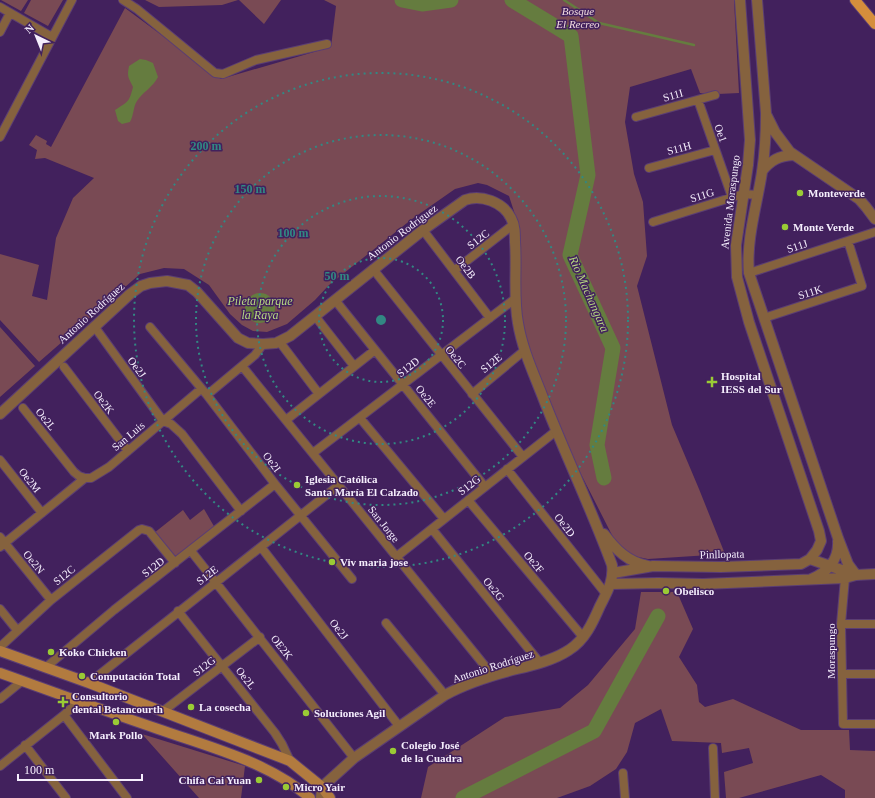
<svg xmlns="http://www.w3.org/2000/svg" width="875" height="798" font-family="'Times New Roman',serif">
	<rect width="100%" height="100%" fill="#42215d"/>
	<path fill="#794a54" d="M 1,0 L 28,0 L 21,11 Z
		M 31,0 L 63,0 L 48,26 L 24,13 Z
		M 145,0 L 238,0 L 222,5 L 159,7 Z
		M 239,0 L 281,0 L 264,24 Z
		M 324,0 L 734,0 L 739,93 L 718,94 L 700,93 L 691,69 L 630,87 L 625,122 L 634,174 L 643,202 L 647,256 L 637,286 L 672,425 L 699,489 L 725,554 L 648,559 L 628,555 L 614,539 L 559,431 L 527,350 L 519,295 L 519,227 L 509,196 L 487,185 L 478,183 L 455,189 L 412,219 L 329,285 L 315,300 L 287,324 L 267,332 L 253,331 L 242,325 L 230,314 L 209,285 L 184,269 L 164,268 L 140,274 L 39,362 L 0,320 L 0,254 L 39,265 L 32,296 L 47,300 L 56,238 L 73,198 L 94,178 L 45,158 L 35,159 L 37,150 L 29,145 L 36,135 L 47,141 L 46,144 L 51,147 L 125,8 L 221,79 L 331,47 L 336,6 Z
		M 0,327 L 35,366 L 0,397 Z
		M 204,509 L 215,528 L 175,559 L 154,533 L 183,510 L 190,520 Z
		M 641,592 L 677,592 L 693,629 L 679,657 L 697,685 L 699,702 L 705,707 L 733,699 L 801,730 L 849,730 L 850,750 L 875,751 L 875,798 L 845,798 L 845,790 L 821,775 L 739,798 L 726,798 L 724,772 L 753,763 L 749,748 L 722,753 L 721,743 L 672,741 L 661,709 L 635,723 L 627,752 L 616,769 L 590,786 L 557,798 L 421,798 L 428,767 L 505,717 L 560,708 L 588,685 L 635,629 Z
		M 142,734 L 245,766 L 241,798 L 199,798 Z"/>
	<path fill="#657c3f" d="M 140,59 L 146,60 L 153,63 L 158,77 C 153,87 143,92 137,101 C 133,107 134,115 130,122 L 122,124 L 118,121 L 115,110 C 129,101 129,102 133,87 C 128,77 127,77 129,66 Z
		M245 308a15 15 0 1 1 30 0a15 15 0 1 1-30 0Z"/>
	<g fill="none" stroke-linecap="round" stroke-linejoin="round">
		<path stroke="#657c3f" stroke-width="2.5" d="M 564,0 L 599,23 L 694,45"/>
		<path stroke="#657c3f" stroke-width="15" d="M 402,0 L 422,4 L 451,0
			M 512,0 L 571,36 L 588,175 L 570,255 L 613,348 L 597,445 L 604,478
			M 463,798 L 594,731 L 658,616"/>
		<g stroke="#5b3e73" stroke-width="10">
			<path id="minor" d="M 123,0 L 137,9 L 215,73 L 223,74 L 256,60 L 327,44
				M 0,7 L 52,37
				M 0,32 L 10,13
				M 698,100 L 732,197
				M 636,117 L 715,95
				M 0,137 L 72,0
				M 649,168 L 715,150
				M 653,222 L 743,194 L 758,195
				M 423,230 L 490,318
				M 373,269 L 523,457
				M 455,270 L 514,224
				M 749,273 L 875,232
				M 335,300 L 485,487
				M 315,316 L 354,366
				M 764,318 L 862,286 L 848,241
				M 94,326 L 163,421
				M 150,327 L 207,395 L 255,355 L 263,344
				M 279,341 L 319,394
				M 242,366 L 493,676
				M 64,367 L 128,451
				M 472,394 L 525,350
				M 207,395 L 275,484 L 352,579
				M 23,408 L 74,472 L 79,476 L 85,478
				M 360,418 L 444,519
				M 286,420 L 375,350
				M 163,421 L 171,424 L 182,434 L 241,511
				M 313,453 L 516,298
				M 0,460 L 42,513
				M 507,469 L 606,594
				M 468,500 L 583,637
				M 432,529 L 540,663
				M 0,537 L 51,600
				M 0,547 L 85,478 L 91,478 L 109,467 L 201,389
				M 261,547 L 399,726
				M 191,551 L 354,758
				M 396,557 L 556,431
				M 845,578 L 841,624 L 843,724 L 875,724
				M 0,609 L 17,630
				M 178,611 L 275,733 L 282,744 L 290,761
				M 386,623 L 445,695
				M 841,624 L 875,624
				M 0,647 L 51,600 L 139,530 L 142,529 L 149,531 L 175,563
				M 45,668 L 114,610 L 275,484
				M 842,674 L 875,674
				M 89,683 L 339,485
				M 0,699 L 22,681
				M 162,712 L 260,637
				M 64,715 L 127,798
				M 25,745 L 66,798
				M 713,748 L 715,798
				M 0,766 L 64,715 L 78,702
				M 623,773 L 625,798"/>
		</g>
		<g stroke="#5b3e73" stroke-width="12">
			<path id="tertiary" d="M 757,0 L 766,113 C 766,133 765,152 762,172 C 757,205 746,239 749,273 L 838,538 L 848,564 L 856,575
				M 767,116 L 775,132 L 790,152 L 859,199 L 866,207 L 875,219
				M 762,171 C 771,160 779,156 793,155
				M 0,414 L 130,294 L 141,286 L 150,283 L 167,281 L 188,285 L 197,292 L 238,338 L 248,343 L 263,344 L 276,343 L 290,336 L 423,230 L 465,200 C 481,194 503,202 511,218 C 515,225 515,234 515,242 C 517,268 513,297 518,323 C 522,348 533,372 542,395 C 564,452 591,508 612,565 C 614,581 607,592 600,606 C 593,622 585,640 569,650 C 554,660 534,665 517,669 C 493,675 467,683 445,695 L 354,758 L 322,787 L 321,798
				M 604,534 C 616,550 628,562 648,566
				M 810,559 L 856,575
				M 613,573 L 653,566 L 721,567 L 801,564 L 810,559 L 817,550 L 821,541 L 819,531 L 749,322 L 737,277 L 736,245 L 748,165 L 750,140 L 740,0
				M 811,579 C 828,572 839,559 838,541
				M 611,584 L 658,583 L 703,584 L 845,578 L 856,575 L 875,574"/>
		</g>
		<g stroke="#5b3e73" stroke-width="12">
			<path id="secondary" d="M 0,651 L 89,683 L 290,761 L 322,787 L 330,798
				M 0,673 C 53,692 105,711 158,729 C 209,747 269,762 310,798"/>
		</g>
		<g stroke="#5b3e73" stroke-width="12">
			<path id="primary" d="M 855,0 L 875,24"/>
		</g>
		<use href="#minor" stroke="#85623e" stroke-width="8"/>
		<use href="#tertiary" stroke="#85623e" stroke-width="10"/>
		<use href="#secondary" stroke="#b27b3f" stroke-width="10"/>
		<use href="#primary" stroke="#d58e3c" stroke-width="10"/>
	</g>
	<g fill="none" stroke="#328883" stroke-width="2" stroke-dasharray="2 4">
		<circle cx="381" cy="320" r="62"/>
		<circle cx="381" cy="320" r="124"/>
		<circle cx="381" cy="320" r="185"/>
		<circle cx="381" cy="320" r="247"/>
	</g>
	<g fill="#9acb35" stroke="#42215d" stroke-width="1.5">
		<circle cx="800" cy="193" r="4"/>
		<circle cx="785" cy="227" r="4"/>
		<path d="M710 376h4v4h4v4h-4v4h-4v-4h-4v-4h4z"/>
		<circle cx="297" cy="485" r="4"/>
		<circle cx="332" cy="562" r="4"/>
		<circle cx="666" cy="591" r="4"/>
		<circle cx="51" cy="652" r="4"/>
		<circle cx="82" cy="676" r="4"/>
		<path d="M61 696h4v4h4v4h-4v4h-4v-4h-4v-4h4z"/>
		<circle cx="191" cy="707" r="4"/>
		<circle cx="306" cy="713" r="4"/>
		<circle cx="116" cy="722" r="4"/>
		<circle cx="393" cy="751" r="4"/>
		<circle cx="259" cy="780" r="4"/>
		<circle cx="286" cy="787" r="4"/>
	</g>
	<g text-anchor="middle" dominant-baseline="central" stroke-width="3" stroke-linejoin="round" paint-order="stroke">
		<g font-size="11" font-style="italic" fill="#f2dcdf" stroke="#42215d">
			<text x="578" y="11">Bosque<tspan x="578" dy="13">El Recreo</tspan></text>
		</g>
		<g font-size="11" fill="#f5eefd" stroke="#42215d">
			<text transform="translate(673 95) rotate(-16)">S11I</text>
			<text transform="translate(721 133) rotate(71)">Oe1</text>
			<text transform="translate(679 148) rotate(-15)">S11H</text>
			<text transform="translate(702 195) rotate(-17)">S11G</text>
			<text transform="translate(730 202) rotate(-83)">Avenida Moraspungo</text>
			<text transform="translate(402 232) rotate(-37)">Antonio Rodríguez</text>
			<text transform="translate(478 239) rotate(-38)">S12C</text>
			<text transform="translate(797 246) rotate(-18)">S11J</text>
			<text transform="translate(466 267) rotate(53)">Oe2B</text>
			<text transform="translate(810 292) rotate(-18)">S11K</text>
			<text transform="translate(91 313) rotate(-42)">Antonio Rodríguez</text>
			<text transform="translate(456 357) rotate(51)">Oe2C</text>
			<text transform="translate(491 363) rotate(-39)">S12E</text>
			<text transform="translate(137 367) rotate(54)">Oe2J</text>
			<text transform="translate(408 367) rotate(-38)">S12D</text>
			<text transform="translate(426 396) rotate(51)">Oe2E</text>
			<text transform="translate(104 402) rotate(53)">Oe2K</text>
			<text transform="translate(46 419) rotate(51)">Oe2L</text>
			<text transform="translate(128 436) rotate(-40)">San Luis</text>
			<text transform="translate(272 462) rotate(53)">Oe2I</text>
			<text transform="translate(30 480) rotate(52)">Oe2M</text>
			<text transform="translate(469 485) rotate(-38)">S12G</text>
			<text transform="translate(384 524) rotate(51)">San Jorge</text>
			<text transform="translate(565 525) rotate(52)">Oe2D</text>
			<text transform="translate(722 554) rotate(-1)">Pinllopata</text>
			<text transform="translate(34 562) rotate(51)">Oe2N</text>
			<text transform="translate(534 562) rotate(50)">Oe2F</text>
			<text transform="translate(153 567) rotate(-38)">S12D</text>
			<text transform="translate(64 575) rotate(-39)">S12C</text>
			<text transform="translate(207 575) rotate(-38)">S12E</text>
			<text transform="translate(494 589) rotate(51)">Oe2G</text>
			<text transform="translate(339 629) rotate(52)">Oe2J</text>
			<text transform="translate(282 647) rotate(52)">OE2K</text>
			<text transform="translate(831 651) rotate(-90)">Moraspungo</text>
			<text transform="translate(204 666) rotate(-37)">S12G</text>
			<text transform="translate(493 666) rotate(-18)">Antonio Rodríguez</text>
			<text transform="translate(246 678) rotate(52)">Oe2L</text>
		</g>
		<g font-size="11" font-weight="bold" fill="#f5eefd" stroke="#42215d" text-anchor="start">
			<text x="808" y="193">Monteverde</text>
			<text x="793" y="227">Monte Verde</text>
			<text x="721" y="376">Hospital<tspan x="721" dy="13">IESS del Sur</tspan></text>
			<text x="305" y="479">Iglesia Católica<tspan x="305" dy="13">Santa María El Calzado</tspan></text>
			<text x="340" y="562">Viv maria jose</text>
			<text x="674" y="591">Obelisco</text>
			<text x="59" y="652">Koko Chicken</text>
			<text x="90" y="676">Computación Total</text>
			<text x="72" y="696">Consultorio<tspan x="72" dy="13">dental Betancourth</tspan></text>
			<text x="199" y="707">La cosecha</text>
			<text x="314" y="713">Soluciones Agil</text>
			<text x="116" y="735" text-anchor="middle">Mark Pollo</text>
			<text x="401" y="745">Colegio José<tspan x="401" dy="13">de la Cuadra</tspan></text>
			<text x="251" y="780" text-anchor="end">Chifa Cai Yuan</text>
			<text x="294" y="787">Micro Yair</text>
		</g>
		<g font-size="12" font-style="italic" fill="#b7da81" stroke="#42215d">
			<text transform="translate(589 294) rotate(66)">Rio Machangara</text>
			<text x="260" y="301">Pileta parque<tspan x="260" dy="14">la Raya</tspan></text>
		</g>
	</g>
	<circle cx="381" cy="320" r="6" fill="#328883" stroke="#42215d" stroke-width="2"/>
	<g font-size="12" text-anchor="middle" font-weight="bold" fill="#328883" stroke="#42215d" stroke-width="3" stroke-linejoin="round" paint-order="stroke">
		<text x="206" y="150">200 m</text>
		<text x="250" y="193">150 m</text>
		<text x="293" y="237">100 m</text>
		<text x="337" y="280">50 m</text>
	</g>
	<g transform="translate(36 36) rotate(317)" stroke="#42215d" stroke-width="3" paint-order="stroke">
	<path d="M0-3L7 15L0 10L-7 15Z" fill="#f5eefd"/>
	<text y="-6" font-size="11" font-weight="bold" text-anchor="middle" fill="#f5eefd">N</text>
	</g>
	<path d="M18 774v6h124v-6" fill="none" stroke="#f5eefd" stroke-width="2"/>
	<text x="24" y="774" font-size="12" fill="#f5eefd" stroke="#42215d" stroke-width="3" paint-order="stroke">100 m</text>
</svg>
